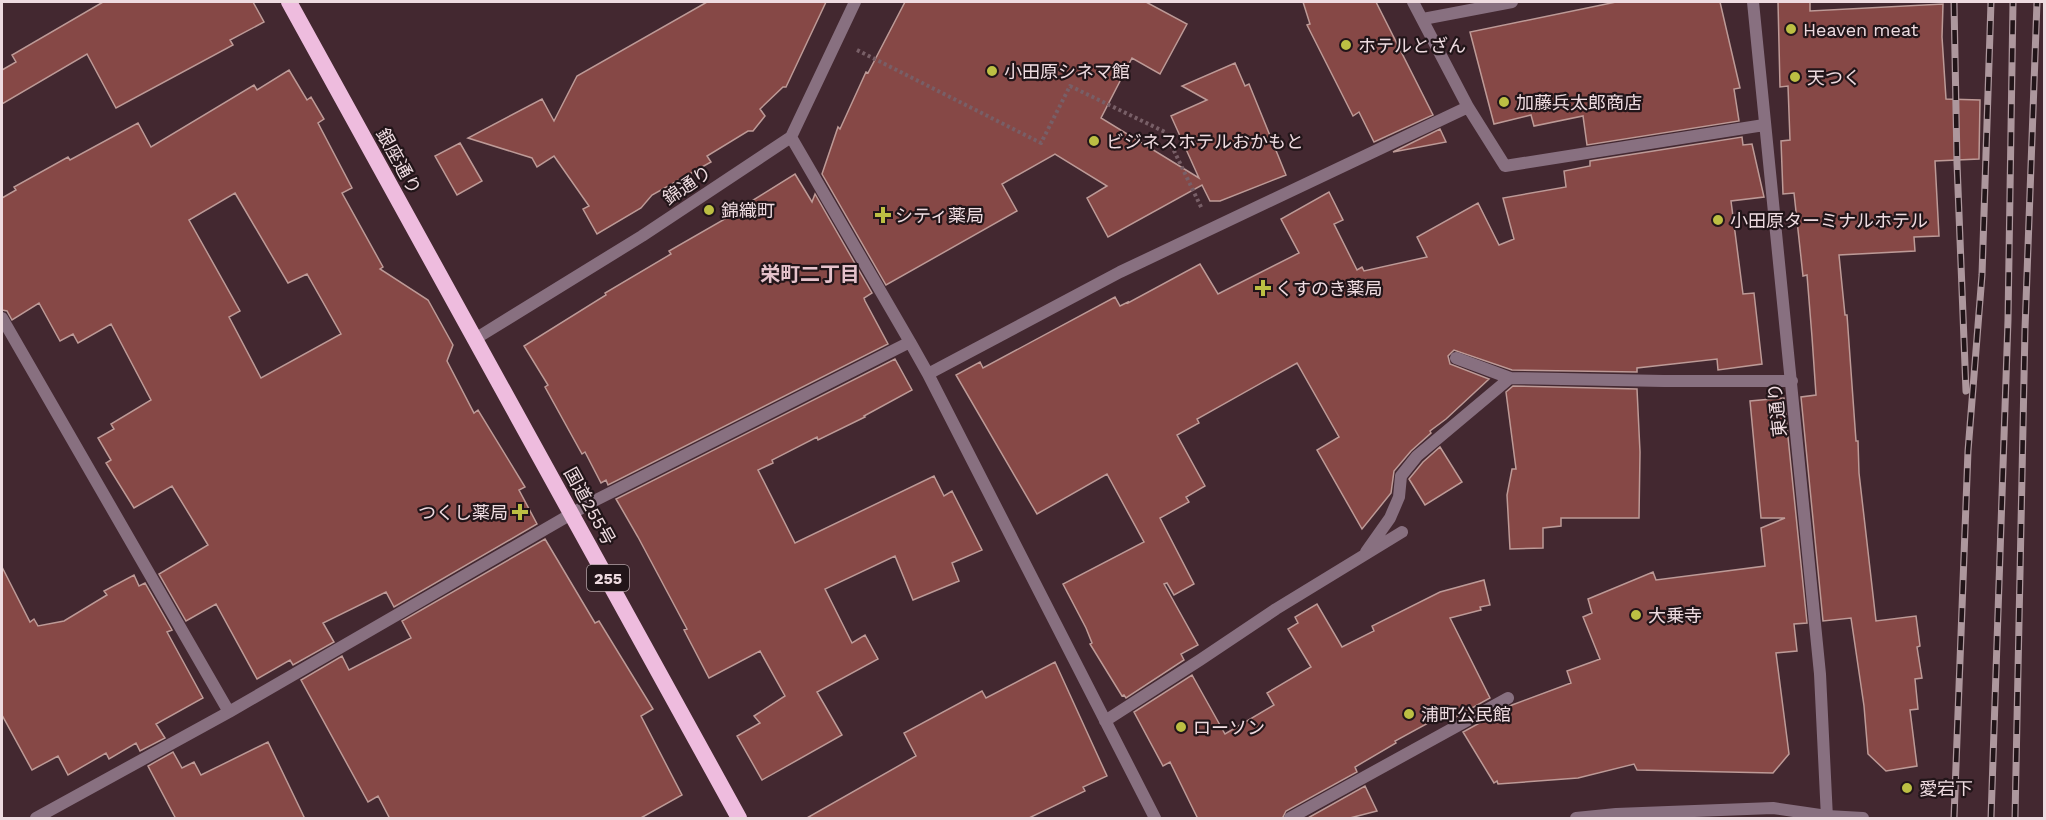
<svg xmlns="http://www.w3.org/2000/svg" width="2046" height="820" font-family="'Work Sans','Noto Sans JP',sans-serif">
	<rect width="100%" height="100%" fill="#432830"/>
	<path fill="#864846" stroke="#bd9a97" stroke-width="1.5" fill-rule="evenodd" d="M 103,2 L 253,2 L 264,22 L 230,40 L 233,45 L 116,108 L 87,54 L 2,104 L 2,70 L 16,62 L 12,55 Z
		M 707,2 L 826,2 L 786,87 L 783,87 L 760,109 L 765,116 L 753,131 L 748,131 L 707,156 L 711,162 L 652,195 L 641,208 L 597,234 L 583,209 L 589,206 L 554,156 L 537,167 L 532,158 L 468,138 L 542,99 L 554,121 L 577,76 Z
		M 905,2 L 1146,2 L 1187,24 L 1160,74 L 1132,58 L 1101,118 L 1199,178 L 1171,116 L 1207,100 L 1182,86 L 1235,63 L 1245,86 L 1249,84 L 1286,175 L 1220,201 L 1210,201 L 1202,185 L 1108,237 L 1087,198 L 1107,186 L 1055,154 L 1002,184 L 1017,211 L 886,285 L 822,174 L 838,127 L 840,129 L 866,72 L 868,73 Z
		M 1303,2 L 1376,2 L 1433,115 L 1374,142 L 1359,112 L 1353,116 L 1307,25 L 1310,24 Z
		M 1616,2 L 1720,2 L 1740,88 L 1734,89 L 1739,121 L 1587,145 L 1583,116 L 1534,126 L 1531,115 L 1494,124 L 1470,32 Z
		M 1778,2 L 1810,2 L 1810,11 L 1943,4 L 1942,37 L 1946,99 L 1980,100 L 1979,159 L 1935,161 L 1939,236 L 1914,237 L 1915,251 L 1839,255 L 1845,315 L 1847,315 L 1856,441 L 1858,441 L 1859,473 L 1876,621 L 1916,616 L 1920,646 L 1917,647 L 1922,678 L 1915,679 L 1918,709 L 1910,710 L 1917,766 L 1886,771 L 1868,754 L 1864,706 L 1851,618 L 1823,621 L 1801,397 L 1816,395 L 1812,337 L 1807,275 L 1803,276 L 1794,193 L 1783,194 L 1781,141 L 1790,140 L 1788,86 L 1780,87 Z
		M 289,70 L 307,100 L 311,97 L 324,119 L 318,123 L 352,188 L 342,193 L 383,267 L 380,269 L 428,300 L 453,345 L 447,361 L 474,413 L 478,410 L 525,487 L 519,490 L 537,524 L 394,607 L 386,592 L 323,623 L 334,642 L 293,665 L 290,660 L 257,679 L 216,604 L 186,621 L 159,574 L 208,545 L 172,486 L 134,508 L 106,463 L 111,460 L 98,438 L 114,429 L 111,424 L 151,400 L 111,324 L 78,343 L 73,334 L 60,341 L 39,303 L 12,320 L 7,311 L 2,310 L 2,198 L 16,190 L 14,187 L 68,157 L 70,160 L 138,123 L 151,147 L 254,85 L 257,90 ZM 235,193 L 288,283 L 307,274 L 341,334 L 261,378 L 229,317 L 240,311 L 189,220 Z
		M 1440,129 L 1446,142 L 1393,152 Z
		M 1742,137 L 1743,145 L 1752,144 L 1764,197 L 1731,201 L 1743,294 L 1754,293 L 1762,364 L 1718,370 L 1717,359 L 1637,368 L 1637,372 L 1512,370 L 1454,350 L 1448,356 L 1450,364 L 1489,379 L 1446,419 L 1430,431 L 1431,433 L 1411,451 L 1394,471 L 1391,493 L 1362,529 L 1317,450 L 1339,437 L 1297,363 L 1197,419 L 1199,423 L 1177,435 L 1205,486 L 1186,497 L 1189,502 L 1160,518 L 1194,584 L 1174,595 L 1167,583 L 1164,584 L 1198,645 L 1181,654 L 1184,660 L 1126,698 L 1124,695 L 1122,696 L 1090,644 L 1092,643 L 1086,628 L 1063,584 L 1144,542 L 1107,474 L 1037,514 L 956,375 L 980,362 L 983,368 L 1115,297 L 1120,306 L 1128,302 L 1128,303 L 1200,264 L 1218,294 L 1299,253 L 1281,219 L 1329,192 L 1343,220 L 1334,224 L 1357,270 L 1362,267 L 1364,271 L 1427,257 L 1417,237 L 1478,203 L 1499,245 L 1514,239 L 1503,198 L 1566,187 L 1564,171 L 1590,166 L 1590,161 Z
		M 460,143 L 482,181 L 457,195 L 435,156 Z
		M 795,174 L 812,202 L 815,194 L 872,293 L 864,298 L 865,301 L 888,344 L 608,485 L 606,480 L 601,483 L 585,452 L 582,454 L 545,387 L 548,385 L 524,346 L 606,295 L 605,293 L 671,254 L 669,251 L 751,204 L 750,202 Z
		M 895,359 L 912,390 L 864,416 L 865,417 L 818,440 L 817,437 L 772,460 L 773,463 L 758,470 L 795,543 L 934,476 L 944,496 L 952,491 L 982,550 L 952,563 L 959,581 L 913,600 L 895,556 L 825,589 L 852,643 L 865,635 L 878,659 L 817,692 L 842,735 L 762,780 L 737,736 L 760,723 L 754,716 L 785,696 L 760,651 L 709,678 L 684,630 L 687,629 L 638,537 L 616,499 Z
		M 1513,386 L 1637,389 L 1640,452 L 1639,518 L 1561,518 L 1561,526 L 1543,528 L 1543,548 L 1510,549 L 1507,495 L 1512,469 L 1516,469 L 1506,392 Z
		M 1784,398 L 1807,623 L 1794,624 L 1797,651 L 1776,653 L 1789,754 L 1773,773 L 1637,770 L 1634,764 L 1578,778 L 1498,784 L 1497,781 L 1494,783 L 1463,732 L 1512,705 L 1571,683 L 1567,671 L 1600,659 L 1583,617 L 1592,613 L 1588,599 L 1653,572 L 1656,580 L 1765,566 L 1761,528 L 1785,518 L 1761,518 L 1750,401 Z
		M 1440,447 L 1462,482 L 1425,505 L 1409,479 L 1423,462 Z
		M 545,539 L 595,623 L 599,621 L 653,709 L 641,716 L 682,795 L 639,819 L 390,819 L 378,796 L 368,802 L 301,680 L 342,656 L 349,670 L 411,638 L 402,621 Z
		M 2,567 L 30,622 L 34,619 L 38,626 L 64,621 L 107,595 L 104,591 L 134,575 L 139,586 L 145,583 L 172,630 L 167,632 L 203,698 L 156,724 L 165,738 L 140,751 L 136,743 L 109,759 L 106,753 L 68,775 L 58,756 L 32,770 L 2,715 Z
		M 1484,580 L 1490,605 L 1480,607 L 1481,610 L 1450,618 L 1490,698 L 1454,718 L 1450,711 L 1395,741 L 1396,743 L 1355,767 L 1357,772 L 1286,811 L 1282,819 L 1198,819 L 1170,762 L 1163,766 L 1134,712 L 1192,675 L 1225,734 L 1274,705 L 1267,693 L 1311,667 L 1288,629 L 1298,623 L 1295,617 L 1317,604 L 1342,647 L 1374,631 L 1372,626 L 1440,592 Z
		M 1055,662 L 1107,776 L 1083,787 L 1085,791 L 1027,819 L 805,819 L 916,756 L 904,733 L 982,691 L 986,698 Z
		M 268,742 L 305,819 L 176,819 L 148,766 L 173,752 L 182,768 L 194,762 L 201,775 Z
		M 1365,786 L 1377,811 L 1346,819 L 1306,819 Z"/>
	<g fill="none" stroke-linecap="round" stroke-linejoin="round">
		<path stroke="#785f67" stroke-width="4" stroke-dasharray="3 3" stroke-linecap="butt" d="M 857,50 L 1041,143 L 1070,86 L 1165,132 L 1202,209"/>
		<path stroke="#887080" stroke-width="12" d="M 1290,818 L 1508,698"/>
		<path stroke="#887080" stroke-width="12" d="M 1413,2 L 1468,107 L 1505,166 L 1764,125
			M 1753,2 L 1820,674 L 1827,818
			M 1423,19 L 1512,2
			M 791,137 L 910,342
			M 2,318 L 229,712
			M 475,339 L 642,236 L 791,137 L 855,2
			M 1456,358 L 1510,378 L 1664,381 L 1792,381
			M 928,374 L 1120,272 L 1468,107
			M 1366,552 L 1390,518 L 1399,497 L 1401,476 L 1417,456 L 1510,378
			M 1105,721 L 1200,660 L 1276,609 L 1402,532
			M 36,818 L 229,712 L 592,502 L 910,342 L 928,374 L 1155,818"/>
		<path stroke="#887080" stroke-width="12" d="M 1576,818 L 1616,814 L 1773,808 L 1827,816 L 1863,818"/>
		<path stroke="#eebcde" stroke-width="16" d="M 289,2 L 739,818"/>
		<g stroke="#ad979d" stroke-width="7">
			<path id="rail" d="M 1954,2 L 1957,163 L 1966,391
				M 1954,818 L 1968,451 L 1982,275 L 1991,2
				M 1991,818 L 2008,320 L 2013,2
				M 2015,818 L 2025,329 L 2037,2"/>
		</g>
		<use href="#rail" stroke="#221519" stroke-width="4.5" stroke-dasharray="14" stroke-linecap="butt"/>
	</g>
	<g fill="#bcbf43" stroke="#221519" stroke-width="2">
		<circle cx="1791" cy="29" r="6"/>
		<circle cx="1346" cy="45" r="6"/>
		<circle cx="992" cy="71" r="6"/>
		<circle cx="1795" cy="77" r="6"/>
		<circle cx="1504" cy="102" r="6"/>
		<circle cx="1094" cy="141" r="6"/>
		<circle cx="709" cy="210" r="6"/>
		<path d="M880 206h6v6h6v6h-6v6h-6v-6h-6v-6h6z"/>
		<circle cx="1718" cy="220" r="6"/>
		<path d="M1260 279h6v6h6v6h-6v6h-6v-6h-6v-6h6z"/>
		<path d="M517 503h6v6h6v6h-6v6h-6v-6h-6v-6h6z"/>
		<circle cx="1636" cy="615" r="6"/>
		<circle cx="1409" cy="714" r="6"/>
		<circle cx="1181" cy="727" r="6"/>
		<circle cx="1907" cy="788" r="6"/>
	</g>
	<g text-anchor="middle" dominant-baseline="central" stroke-width="4.5" stroke-linejoin="round" paint-order="stroke">
		<rect fill="#221519" stroke="#b1a0a4" stroke-width="1.5" x="587" y="565" width="42" height="26" rx="4.5"/>
		<g font-size="16" font-weight="bold" fill="#eedbe0">
			<text x="608" y="578">255</text>
		</g>
		<g font-size="18" fill="#eedbe0" stroke="#221519" text-anchor="start">
			<text x="1803" y="29">Heaven meat</text>
			<text x="1358" y="45">ホテルとざん</text>
			<text x="1004" y="71">小田原シネマ館</text>
			<text x="1807" y="77">天つく</text>
			<text x="1516" y="102">加藤兵太郎商店</text>
			<text x="1106" y="141">ビジネスホテルおかもと</text>
			<text x="721" y="210">錦織町</text>
			<text x="895" y="215">シティ薬局</text>
			<text x="1730" y="220">小田原ターミナルホテル</text>
			<text x="1275" y="288">くすのき薬局</text>
			<text x="508" y="512" text-anchor="end">つくし薬局</text>
			<text x="1648" y="615">大乗寺</text>
			<text x="1421" y="714">浦町公民館</text>
			<text x="1193" y="727">ローソン</text>
			<text x="1919" y="788">愛宕下</text>
		</g>
		<g font-size="18" fill="#eedbe0" stroke="#221519">
			<text transform="translate(399 161) rotate(61)">銀座通り</text>
			<text transform="translate(687 185) rotate(-34)">錦通り</text>
			<text transform="translate(1777 410) rotate(-96)">東通り</text>
			<text transform="translate(590 506) rotate(61)">国道255号</text>
		</g>
		<g font-size="20" font-weight="bold" fill="#e5c2cb" stroke="#221519">
			<text x="810" y="274">栄町二丁目</text>
		</g>
	</g>
	<rect width="2046" height="820" fill="none" stroke="#eedbe0" stroke-width="6"/>
</svg>
